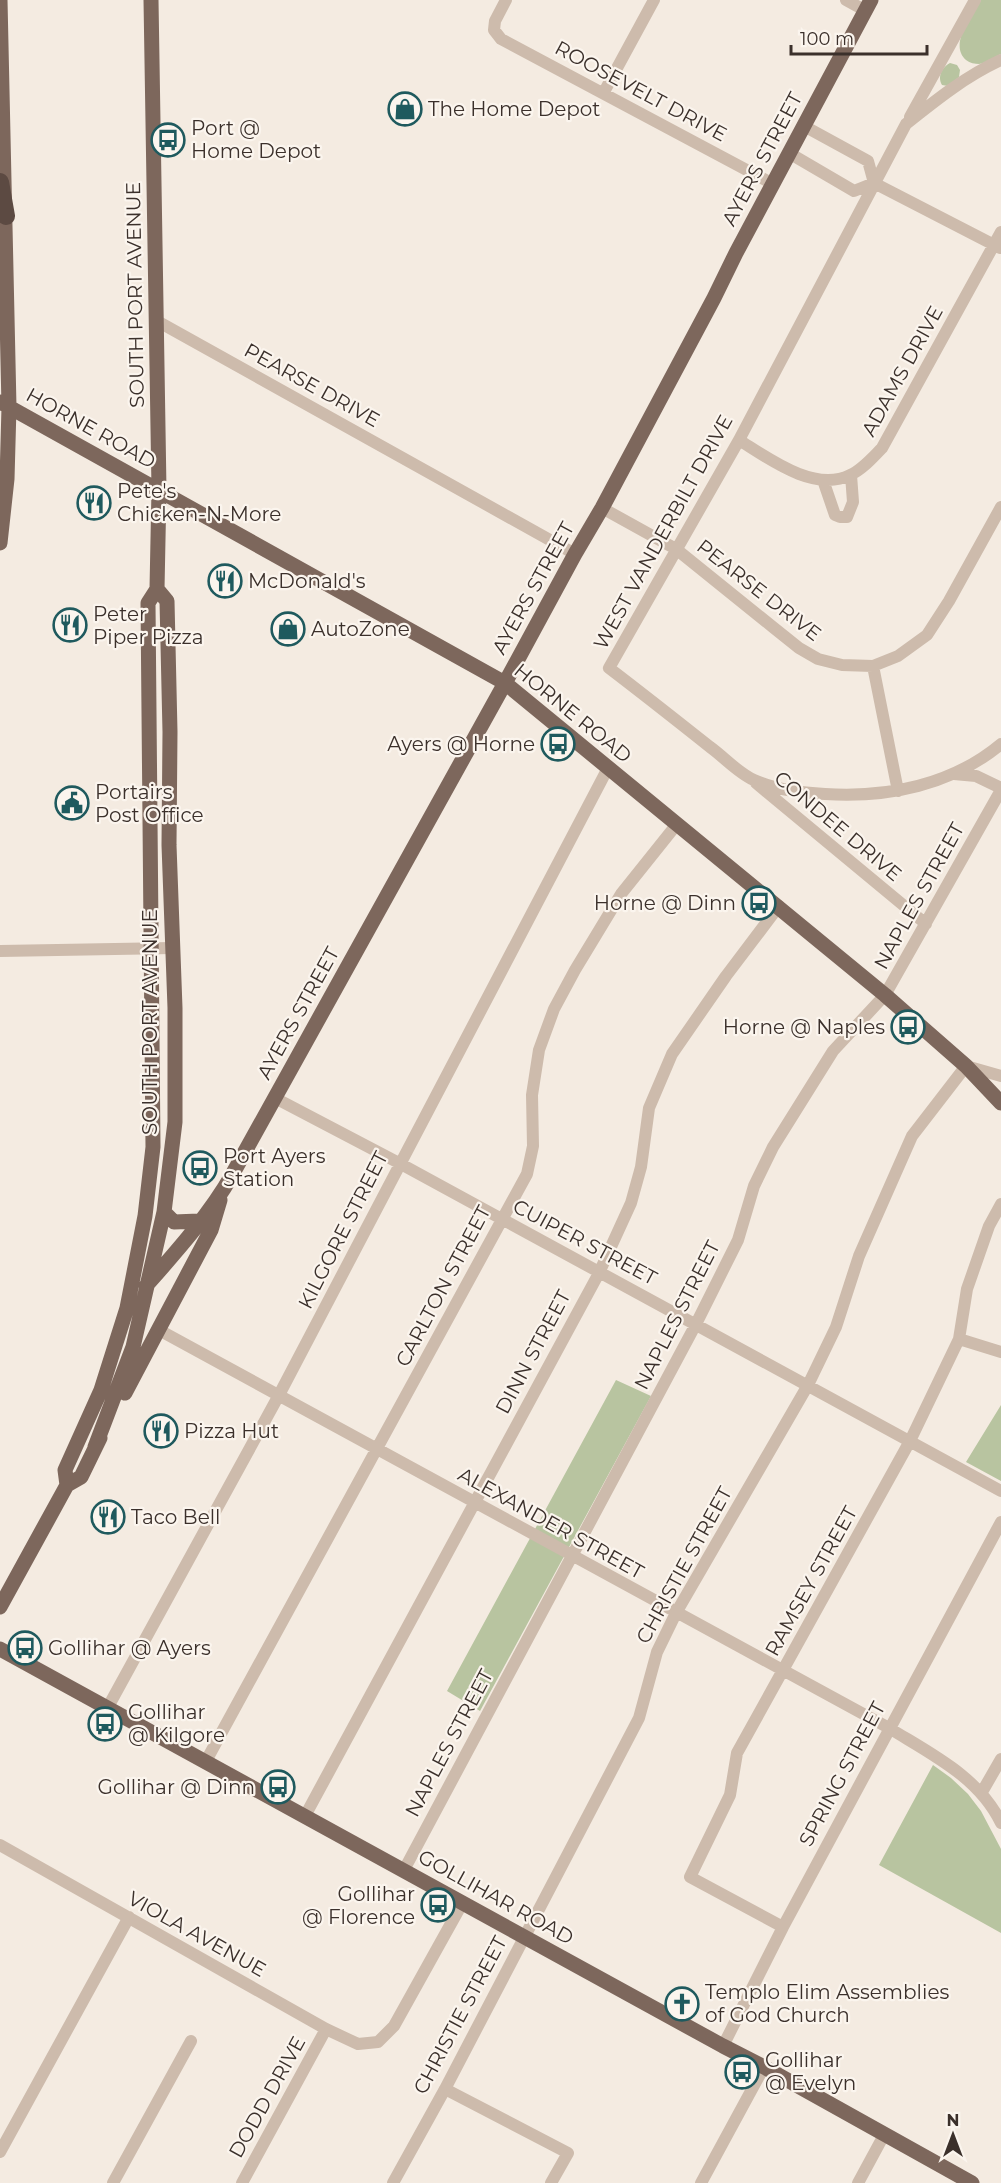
<svg xmlns="http://www.w3.org/2000/svg" width="1001" height="2183" font-family="Montserrat,sans-serif">
	<rect width="100%" height="100%" fill="#f4ebe1"/>
	<path fill="#b8c4a0" d="M 981,0 L 1001,0 L 1001,54 C 994,57 986,63 979,64 C 975,64 970,63 966,60 C 948,44 973,15 981,0 Z
		M 950,63 L 957,65 L 960,70 L 959,77 L 948,86 L 942,85 C 937,77 942,67 950,63 Z
		M 616,1380 L 651,1396 L 480,1711 L 447,1691 Z
		M 1001,1405 L 1001,1481 L 966,1462 Z
		M 933,1765 L 951,1778 L 968,1794 L 981,1811 L 1001,1849 L 1001,1933 L 879,1865 Z"/>
	<g fill="none" stroke-linecap="round" stroke-linejoin="round">
		<path stroke="#cdbbac" stroke-width="12" d="M 506,0 L 495,21 L 494,30 L 501,39 L 773,184
			M 846,0 L 866,11
			M 1001,60 C 966,76 936,100 906,124 L 739,440 L 609,668 C 643,694 676,720 710,747 C 724,757 738,773 754,780 C 776,790 802,793 825,794 C 888,798 952,785 1001,744
			M 604,92 L 654,0
			M 910,117 L 975,0
			M 804,126 L 868,161 L 874,183 L 1000,248
			M 789,153 L 854,191 L 874,183
			M 157,321 L 575,554
			M 739,440 C 768,458 814,493 850,475 C 862,470 873,457 882,448 L 1001,232
			M 823,480 L 835,515 L 840,517 L 847,517 L 853,502 L 851,475
			M 602,508 L 676,549 L 774,628 L 799,648 L 818,659 L 842,665 L 873,666 L 898,656 L 927,635 L 949,601 L 1001,507
			M 873,666 L 898,791
			M 954,774 L 976,776 L 1001,788
			M 756,783 L 926,924
			M 0,951 L 172,948
			M 275,1098 L 399,1163 L 1001,1491
			M 159,1330 L 889,1728 C 931,1754 979,1777 1001,1823
			M 959,1339 L 1001,1352
			M 108,1707 L 279,1395 L 608,768
			M 206,1761 L 527,1174 L 533,1146 L 532,1095 L 539,1050 L 554,1009 L 575,970 L 621,894 L 677,824
			M 982,1792 L 1001,1759
			M 305,1816 L 599,1273 L 631,1203 L 641,1167 L 649,1108 L 672,1054 L 726,976 L 779,906
			M 0,1845 L 326,2029 L 358,2044 L 378,2042 L 394,2026 L 463,1902
			M 404,1870 L 696,1324 L 738,1240 L 754,1186 L 773,1147 L 833,1051 L 885,995 L 1001,790
			M 783,1927 L 690,1877 L 730,1795 L 737,1753 L 910,1441 L 959,1339 L 967,1289 L 989,1226 L 1001,1204
			M 723,2046 L 783,1927 L 1001,1522
			M 445,2089 L 568,2153 L 551,2183
			M 0,2152 L 129,1917
			M 113,2183 L 191,2041
			M 242,2183 L 326,2029
			M 393,2183 L 445,2089 L 639,1718 L 657,1652 L 676,1613 L 808,1385 L 836,1327 L 859,1256 L 912,1136 L 966,1066 L 1001,1076
			M 701,2183 L 764,2067
			M 858,2183 L 884,2135"/>
		<path stroke="#7d675c" stroke-width="15" d="M 0,402 L 505,683 L 885,995 L 966,1066 L 1001,1103
			M 0,543 L 7,479 L 9,407 L 0,0
			M 164,1212 L 174,1222 L 199,1221
			M 146,1286 C 176,1252 210,1214 232,1175 L 505,683 L 575,554 L 602,508 L 714,298 L 736,253 L 871,0
			M 125,1393 L 211,1230 L 220,1200
			M 95,1447 L 133,1347 L 164,1212 L 175,1122 L 175,1008 L 169,845 L 170,732 L 167,601 L 157,589
			M 67,1485 L 65,1470 L 101,1390 L 127,1308 L 145,1216 L 153,1147 L 148,603 L 157,589 L 159,489 L 151,0
			M 0,1607 L 67,1485 L 81,1477 L 100,1438
			M 0,1649 L 723,2046 L 764,2067 L 972,2183"/>
		<path stroke="#5c4a42" stroke-width="18" d="M 0,182 L 6,216"/>
	</g>
	<defs>
		<g id="shop-ring" transform="scale(1.725)"><circle r="9.5" fill="#fbf5ee" stroke="#1f5a5e" stroke-width="1.5"/><path d="M-5-2.5h2.3a2.7 3.5 0 0 1 5.4 0H5L5.5 6h-11ZM-1.5-2.5h3a1.5 2.3 0 0 0-3 0Z" fill="#1f5a5e"/></g>
		<g id="bus-ring" transform="scale(1.725)"><circle r="9.5" fill="#fbf5ee" stroke="#1f5a5e" stroke-width="1.5"/><path d="M-5-6H5V4H4V6H2V4H-2V6H-4V4H-5ZM-3.5-4V0h7V-4ZM-3.5 1.2v1.5H-2V1.2ZM2 1.2v1.5H3.5V1.2Z" fill="#1f5a5e"/></g>
		<g id="restaurant-ring" transform="scale(1.725)"><circle r="9.5" fill="#fbf5ee" stroke="#1f5a5e" stroke-width="1.5"/><path d="M-5-6h1v4h1v-4h1v4h1v-4h1v5L-1.5 .5V6h-2V.5L-5-1ZM5-6V6H3V1.5H1.5Q1.5-4 5-6Z" fill="#1f5a5e"/></g>
		<g id="civic-ring" transform="scale(1.725)"><circle r="9.5" fill="#fbf5ee" stroke="#1f5a5e" stroke-width="1.5"/><path d="M-.6-6.5H3V-4.5H.6V-3L4-1V1h2V6H-6V1h2V-1L-.6-3ZM-1.2 2.5V6h2.4V2.5Z" fill="#1f5a5e"/></g>
		<g id="church-ring" transform="scale(1.725)"><circle r="9.5" fill="#fbf5ee" stroke="#1f5a5e" stroke-width="1.5"/><path d="M-1.2-6h2.4v3.5h3.3v2.4h-3.3V6h-2.4V-.1h-3.3v-2.4h3.3Z" fill="#1f5a5e"/></g>
	</defs>
	<g fill-rule="evenodd">
		<use href="#shop-ring" x="405" y="109"/>
		<use href="#bus-ring" x="168" y="140"/>
		<use href="#restaurant-ring" x="94" y="503"/>
		<use href="#restaurant-ring" x="225" y="581"/>
		<use href="#restaurant-ring" x="70" y="625"/>
		<use href="#shop-ring" x="288" y="629"/>
		<use href="#bus-ring" x="558" y="744"/>
		<use href="#civic-ring" x="72" y="803"/>
		<use href="#bus-ring" x="759" y="903"/>
		<use href="#bus-ring" x="908" y="1027"/>
		<use href="#bus-ring" x="200" y="1168"/>
		<use href="#restaurant-ring" x="161" y="1431"/>
		<use href="#restaurant-ring" x="108" y="1517"/>
		<use href="#bus-ring" x="25" y="1648"/>
		<use href="#bus-ring" x="105" y="1724"/>
		<use href="#bus-ring" x="278" y="1787"/>
		<use href="#bus-ring" x="438" y="1905"/>
		<use href="#church-ring" x="682" y="2004"/>
		<use href="#bus-ring" x="742" y="2072"/>
	</g>
	<g text-anchor="middle" dominant-baseline="central" stroke-width="4.5" stroke-linejoin="round" paint-order="stroke">
		<g font-size="20" fill="#3b302b" stroke="#fbf5ee">
			<text transform="translate(641 91) rotate(28)">ROOSEVELT DRIVE</text>
			<text transform="translate(762 159) rotate(-62)">AYERS STREET</text>
			<text transform="translate(135 295) rotate(-91)">SOUTH PORT AVENUE</text>
			<text transform="translate(902 371) rotate(-61)">ADAMS DRIVE</text>
			<text transform="translate(312 385) rotate(29)">PEARSE DRIVE</text>
			<text transform="translate(91 428) rotate(29)">HORNE ROAD</text>
			<text transform="translate(663 532) rotate(-61)">WEST VANDERBILT DRIVE</text>
			<text transform="translate(533 588) rotate(-61)">AYERS STREET</text>
			<text transform="translate(759 590) rotate(38)">PEARSE DRIVE</text>
			<text transform="translate(573 713) rotate(39)">HORNE ROAD</text>
			<text transform="translate(838 826) rotate(40)">CONDEE DRIVE</text>
			<text transform="translate(919 896) rotate(-61)">NAPLES STREET</text>
			<text transform="translate(298 1013) rotate(-61)">AYERS STREET</text>
			<text transform="translate(150 1022) rotate(-90)">SOUTH PORT AVENUE</text>
			<text transform="translate(343 1230) rotate(-63)">KILGORE STREET</text>
			<text transform="translate(585 1242) rotate(28)">CUIPER STREET</text>
			<text transform="translate(443 1286) rotate(-62)">CARLTON STREET</text>
			<text transform="translate(677 1315) rotate(-63)">NAPLES STREET</text>
			<text transform="translate(533 1352) rotate(-62)">DINN STREET</text>
			<text transform="translate(551 1523) rotate(29)">ALEXANDER STREET</text>
			<text transform="translate(684 1565) rotate(-61)">CHRISTIE STREET</text>
			<text transform="translate(811 1581) rotate(-61)">RAMSEY STREET</text>
			<text transform="translate(449 1743) rotate(-62)">NAPLES STREET</text>
			<text transform="translate(842 1774) rotate(-62)">SPRING STREET</text>
			<text transform="translate(496 1897) rotate(29)">GOLLIHAR ROAD</text>
			<text transform="translate(197 1934) rotate(29)">VIOLA AVENUE</text>
			<text transform="translate(460 2015) rotate(-62)">CHRISTIE STREET</text>
			<text transform="translate(267 2097) rotate(-61)">DODD DRIVE</text>
		</g>
		<g font-size="20" fill="#3b302b" stroke="#fbf5ee" text-anchor="start">
			<text x="428" y="109">The Home Depot</text>
			<text x="191" y="128">Port @<tspan x="191" dy="23">Home Depot</tspan></text>
			<text x="117" y="491">Pete's<tspan x="117" dy="23">Chicken-N-More</tspan></text>
			<text x="248" y="581">McDonald's</text>
			<text x="93" y="614">Peter<tspan x="93" dy="23">Piper Pizza</tspan></text>
			<text x="311" y="629">AutoZone</text>
			<text x="535" y="744" text-anchor="end">Ayers @ Horne</text>
			<text x="95" y="792">Portairs<tspan x="95" dy="23">Post Office</tspan></text>
			<text x="736" y="903" text-anchor="end">Horne @ Dinn</text>
			<text x="885" y="1027" text-anchor="end">Horne @ Naples</text>
			<text x="223" y="1156">Port Ayers<tspan x="223" dy="23">Station</tspan></text>
			<text x="184" y="1431">Pizza Hut</text>
			<text x="131" y="1517">Taco Bell</text>
			<text x="48" y="1648">Gollihar @ Ayers</text>
			<text x="128" y="1712">Gollihar<tspan x="128" dy="23">@ Kilgore</tspan></text>
			<text x="255" y="1787" text-anchor="end">Gollihar @ Dinn</text>
			<text x="415" y="1894" text-anchor="end">Gollihar<tspan x="415" dy="23">@ Florence</tspan></text>
			<text x="705" y="1992">Templo Elim Assemblies<tspan x="705" dy="23">of God Church</tspan></text>
			<text x="765" y="2060">Gollihar<tspan x="765" dy="23">@ Evelyn</tspan></text>
		</g>
	</g>
	<g transform="translate(953 2135)" stroke="#fbf5ee" stroke-width="4.5" paint-order="stroke">
	<path d="M0-4.5L10 22L0 15L-10 22Z" fill="#3b302b"/>
	<text y="-9" font-size="16" font-weight="bold" text-anchor="middle" fill="#3b302b">N</text>
	</g>
	<path d="M791 45v9h136v-9" fill="none" stroke="#3b302b" stroke-width="3"/>
	<text x="800" y="45" font-size="18" fill="#3b302b" stroke="#fbf5ee" stroke-width="4.5" paint-order="stroke">100 m</text>
</svg>
